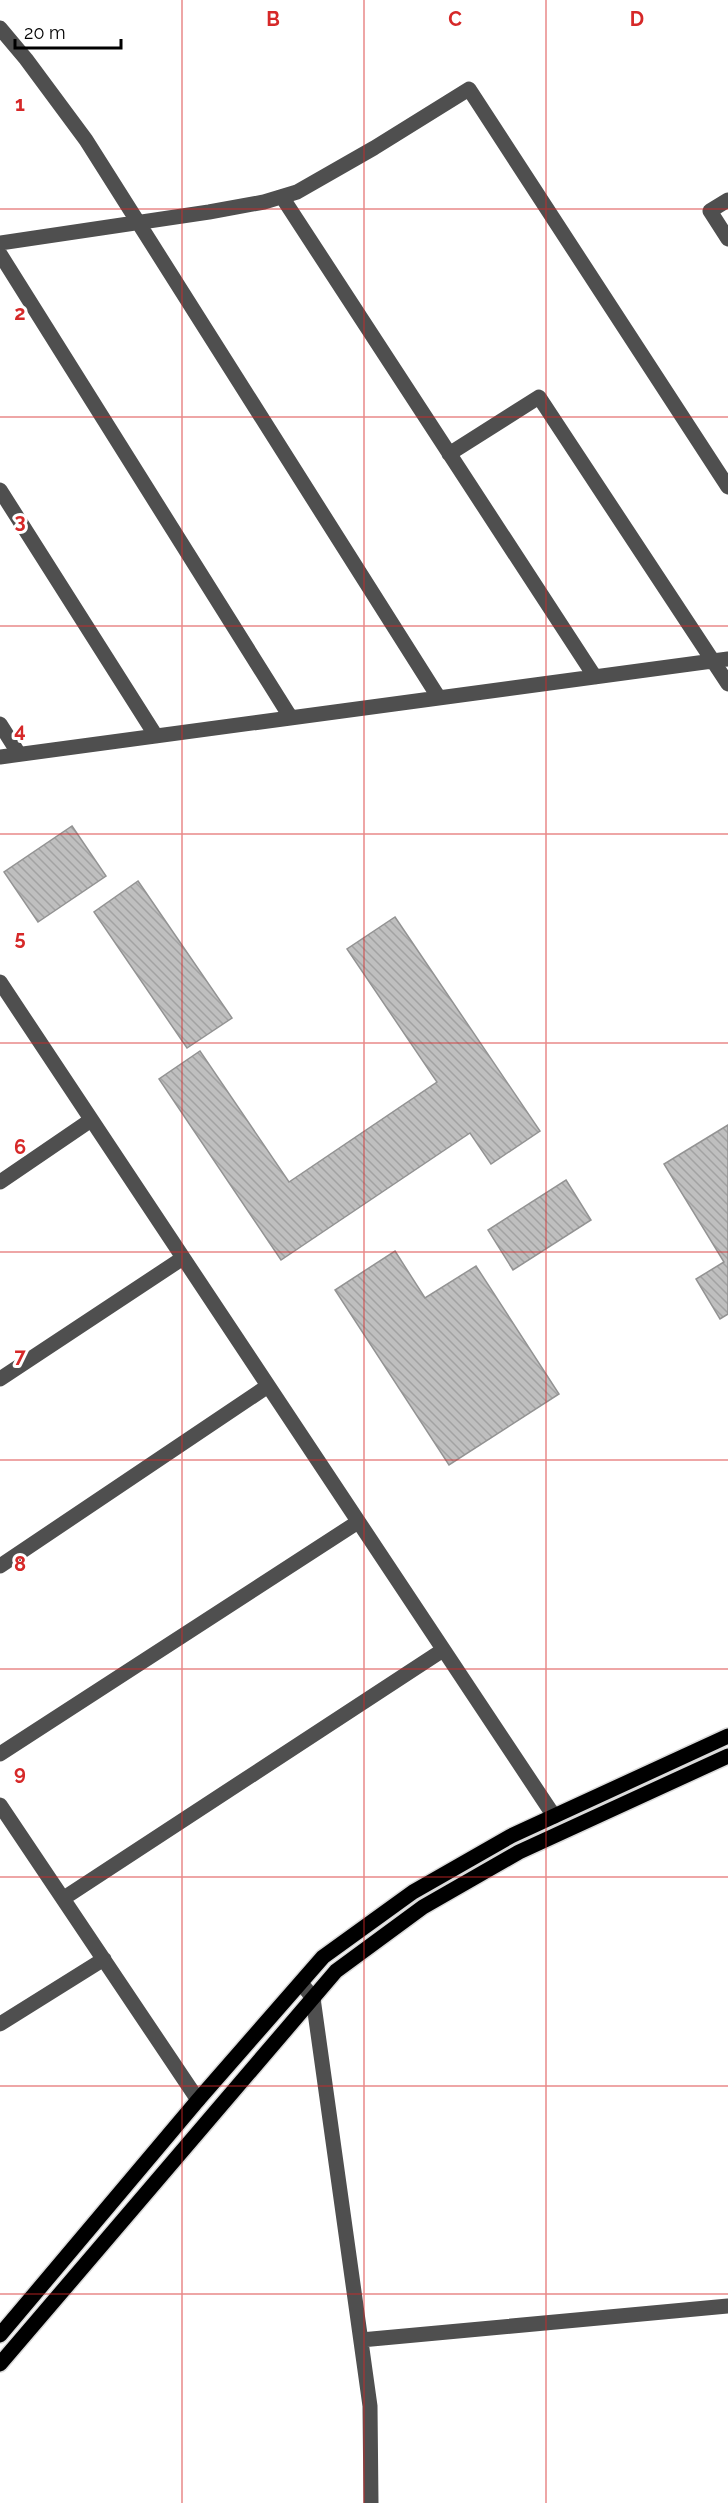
<svg xmlns="http://www.w3.org/2000/svg" width="728" height="2503" font-family="Raleway,sans-serif">
	<defs>
		<pattern id="building-back-hatch" width="6" height="6" patternUnits="userSpaceOnUse" patternTransform="scale(1.5)"><rect width="6" height="6" fill="#bfbfbf"/><path d="M-1 5l2 2M0 0l6 6M5-1l2 2" fill="none" stroke="#a2a2a2"/></pattern>
	</defs>
	<rect width="100%" height="100%" fill="#fff"/>
	<path fill="url(#building-back-hatch)" stroke="#939393" stroke-width="1.5" d="M 72,826 L 106,876 L 38,922 L 4,872 Z
		M 138,881 L 232,1018 L 187,1048 L 94,912 Z
		M 395,917 L 540,1131 L 491,1164 L 470,1133 L 281,1260 L 159,1079 L 200,1051 L 289,1182 L 437,1082 L 347,949 Z
		M 728,1125 L 728,1314 L 720,1319 L 696,1279 L 724,1262 L 664,1164 Z
		M 566,1180 L 591,1220 L 513,1270 L 488,1230 Z
		M 395,1251 L 425,1298 L 476,1266 L 559,1394 L 449,1465 L 335,1290 Z"/>
	<g fill="none" stroke-linecap="round" stroke-linejoin="round">
		<g stroke="#dbdbdb" stroke-width="18">
			<path id="major" d="M 0,2335 L 198,2100 L 323,1957 L 413,1892 L 511,1836 L 728,1736
				M 0,2364 L 336,1971 L 423,1907 L 519,1852 L 728,1756"/>
		</g>
		<path stroke="#4f4f4f" stroke-width="15" d="M 0,28 L 26,59 L 86,140 L 439,698
			M 282,197 L 595,677
			M 728,200 L 710,211 L 728,239
			M 0,243 L 209,212 L 264,202 L 297,192 L 374,148 L 469,89 L 728,487
			M 0,254 L 291,718
			M 449,454 L 539,397 L 728,684
			M 0,490 L 156,736
			M 0,724 L 19,754
			M 0,757 L 728,659
			M 0,982 L 554,1816
			M 0,1182 L 91,1120
			M 0,1379 L 183,1258
			M 0,1566 L 268,1386
			M 0,1754 L 358,1522
			M 0,1805 L 198,2100
			M 64,1898 L 443,1650
			M 301,1983 L 313,1998 L 370,2406 L 371,2503
			M 0,2024 L 104,1959
			M 361,2340 L 728,2306"/>
		<use href="#major" stroke="#000" stroke-width="15"/>
	</g>
	<path fill="none" stroke="#d62828" stroke-width="1.5" stroke-opacity="0.55" d="M 182,0 L 182,2503M 364,0 L 364,2503M 546,0 L 546,2503M 0,209 L 728,209M 0,417 L 728,417M 0,626 L 728,626M 0,834 L 728,834M 0,1043 L 728,1043M 0,1252 L 728,1252M 0,1460 L 728,1460M 0,1669 L 728,1669M 0,1877 L 728,1877M 0,2086 L 728,2086M 0,2294 L 728,2294"/>
	<g font-size="20" text-anchor="middle" font-weight="bold" fill="#d62828" stroke="#fff" stroke-width="6" stroke-linejoin="round" paint-order="stroke">
		<text x="273" y="26">B</text>
		<text x="455" y="26">C</text>
		<text x="637" y="26">D</text>
		<text x="20" y="111">1</text>
		<text x="20" y="320">2</text>
		<text x="20" y="528">3</text>
		<text x="20" y="737">4</text>
		<text x="20" y="945">5</text>
		<text x="20" y="1154">6</text>
		<text x="20" y="1363">7</text>
		<text x="20" y="1571">8</text>
		<text x="20" y="1780">9</text>
	</g>
	<path d="M15 39v9h106v-9" fill="none" stroke="#000000" stroke-width="3"/>
	<text x="24" y="39" font-size="18" fill="#000000" stroke="#ffffff" stroke-width="4.5" paint-order="stroke">20 m</text>
</svg>
